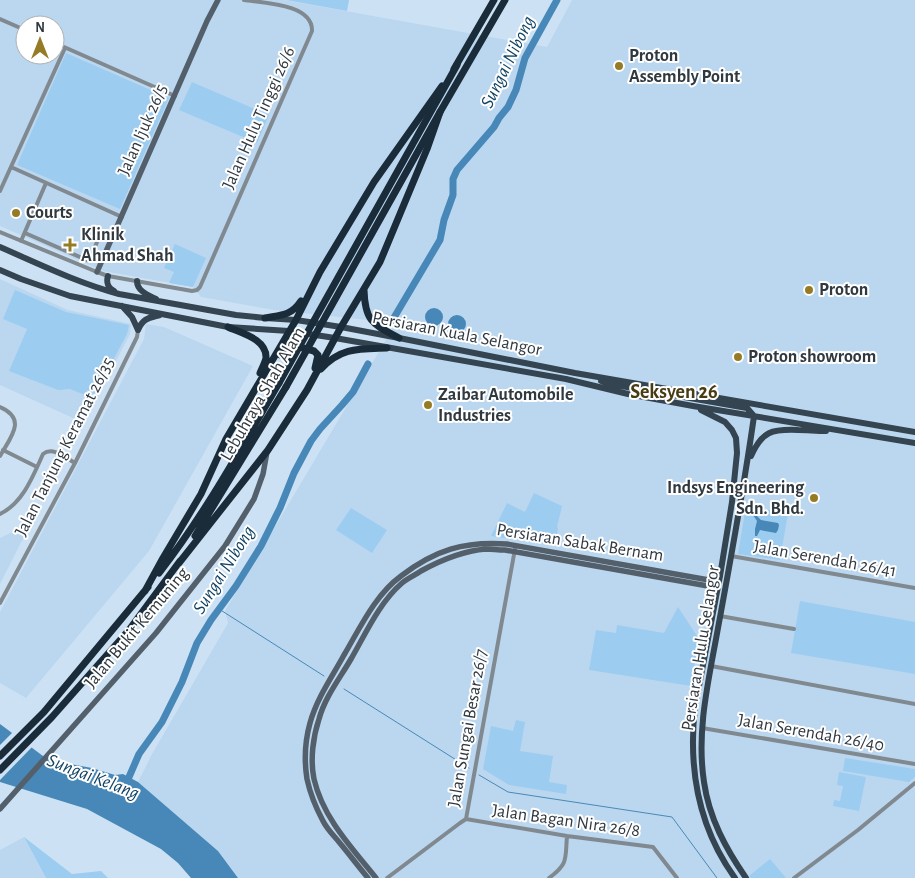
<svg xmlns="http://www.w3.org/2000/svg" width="915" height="878" font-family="'Alegreya Sans',sans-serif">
	<rect width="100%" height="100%" fill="#cce2f4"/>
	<path fill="#bbd7ef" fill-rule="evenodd" d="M 0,0 L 284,0 L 547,47 L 572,0 L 915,0 L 915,878 L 238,878 L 218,851 L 138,782 L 152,754 L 228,623 L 225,611 L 396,323 L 274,310 L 201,297 L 193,287 L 103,271 L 0,226 ZM 25,25 L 55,25 L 55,55 L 25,55 Z
		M 0,279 L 68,310 L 131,324 L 130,334 L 84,423 L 0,385 Z
		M 146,324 L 164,327 L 253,366 L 149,551 L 26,698 L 0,683 L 0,612 L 144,339 Z
		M 31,523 L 0,584 L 0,538 Z
		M 24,837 L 46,878 L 0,878 L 0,850 Z"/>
	<path fill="#9dccf1" d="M 286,0 L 349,0 L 347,11 Z
		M 66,53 L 169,98 L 120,209 L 17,165 Z
		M 192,82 L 269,115 L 257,143 L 179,110 Z
		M 175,244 L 206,258 L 193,287 L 169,283 L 174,272 L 164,268 Z
		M 15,290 L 66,312 L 129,325 L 127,334 L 95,394 L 87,390 L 85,395 L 70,389 L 58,390 L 9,371 L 27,329 L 3,319 Z
		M 534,493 L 562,506 L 557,527 L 558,528 L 555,545 L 491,536 L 507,503 L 525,512 Z
		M 746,506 L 788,513 L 780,560 L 738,554 Z
		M 351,508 L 387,530 L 372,553 L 336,530 Z
		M 800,601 L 915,622 L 915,674 L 791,653 Z
		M 678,607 L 699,639 L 691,686 L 589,670 L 596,630 L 616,633 L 617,625 L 664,633 Z
		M 516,720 L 525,722 L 520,751 L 553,756 L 549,782 L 567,785 L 566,794 L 509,785 L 483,769 L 491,726 L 513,731 Z
		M 845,758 L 915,769 L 915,777 L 909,782 L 843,771 Z
		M 839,772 L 866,777 L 859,811 L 833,806 L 834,800 L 840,801 L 843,786 L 837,785 Z
		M 24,837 L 72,874 L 101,871 L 108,878 L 46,878 Z
		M 770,859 L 786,878 L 751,878 L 749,876 Z"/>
	<path fill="#4888b8" d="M425 317a9 9 0 1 1 18 0a9 9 0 1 1-18 0Z
		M448 324a9 9 0 1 1 18 0a9 9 0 1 1-18 0Z
		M 755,514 L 761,520 L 778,523 L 779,525 L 778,530 L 776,533 L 760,530 L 757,536 L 755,536 L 755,529 L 757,521 L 753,515 Z
		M 0,724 L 43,756 L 54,761 L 92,768 L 115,775 L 123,774 L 138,782 L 218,851 L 238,878 L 191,878 L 178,863 L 161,849 L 87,809 L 0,782 Z"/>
	<path fill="#cce2f4" d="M 14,731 L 33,746 L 0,780 L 0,745 Z"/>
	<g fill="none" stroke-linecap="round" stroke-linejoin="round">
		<path stroke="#4888b8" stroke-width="1" d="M 219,609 L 324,676
			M 344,689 L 469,768
			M 479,775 L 508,792 L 672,817 L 717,878"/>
		<path stroke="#4888b8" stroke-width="7" d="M 392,321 L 440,240 L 444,220 L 453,195 L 453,179 L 457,170 L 494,127 L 499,118 L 508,107 L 516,90 L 525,58 L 557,0
			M 126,784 L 139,754 L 162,722 L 182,682 L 197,643 L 211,620 L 236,586 L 261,546 L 280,508 L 294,473 L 311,441 L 320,429 L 342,405 L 353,392 L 368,364"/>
		<path stroke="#808990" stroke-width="4" d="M 0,19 L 25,30
			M 55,43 L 175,96
			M 11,167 L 122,217
			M 0,191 L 65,48
			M 0,232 L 97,272 L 108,276 L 192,291 L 197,290 L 200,287 L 312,31 C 313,4 264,3 244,0
			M 25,233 L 89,261 L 97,242
			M 21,241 L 46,183
			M 0,407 C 28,419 10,438 0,456
			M 3,450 L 37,467
			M 0,514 C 23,503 33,476 43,454 C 53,446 66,458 75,463
			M 731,556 L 915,588
			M 0,603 L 75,463 L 137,337 L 138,330
			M 720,616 L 794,629
			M 711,666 L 915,704
			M 702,728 L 915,764
			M 466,819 L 567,836 L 653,847 L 677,878
			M 387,878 L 460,823 L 466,819 L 515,549
			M 549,878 C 569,863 565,859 567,836
			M 794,878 L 858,830 L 915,783"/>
		<path stroke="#53606b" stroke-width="5.5" d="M 97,272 L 207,21 L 218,0
			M 0,809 L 156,633 L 225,546 L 254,499 L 263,474 L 267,452
			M 368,878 C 358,866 349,854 339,842 C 334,836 327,829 323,821 C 316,808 310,793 307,779 C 304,760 305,741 310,723 C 317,698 332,677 344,655 C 360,628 375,595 401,576 C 435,550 464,541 507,544 L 709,580 L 716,579 L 720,576
			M 376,878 C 352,848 323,818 314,779 C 310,760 313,737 319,719 C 325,697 340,678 351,659 C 366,633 379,603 402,583 C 408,578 415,575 421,571 C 441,560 462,551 486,549 C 492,549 498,550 505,550 L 708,586 L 712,588 L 716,594"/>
		<path stroke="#344450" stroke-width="6" d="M 0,247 C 39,264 78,283 119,294 L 236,315 L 265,318 L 296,320 L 341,327 L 399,338 L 575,373 L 915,432
			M 0,270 L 21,279 L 70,296 L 228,327 L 289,331 L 335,338 L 566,379 L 628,394 L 693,406 L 915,443
			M 108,276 C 106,282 108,288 114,291
			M 137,281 C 137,291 148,295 156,299
			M 122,306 L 132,317 L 138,330
			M 138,330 C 143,318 149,318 160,315
			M 601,381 L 610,384 L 747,408 L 754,416
			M 701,410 L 725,422 L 732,430 L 736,438 L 737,453 L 732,502 L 720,576 L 695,707 C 688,769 698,827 735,878
			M 751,456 C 762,431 772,429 798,430 C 807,430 816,431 826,431
			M 746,878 C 726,849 709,818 704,782 C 696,730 709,679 718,628 C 731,558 744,487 754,416"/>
		<path stroke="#1a2c3a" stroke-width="7" d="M 454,69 L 494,0
			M 364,290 C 365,322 373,324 399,338
			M 265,318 C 281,315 291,316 301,301
			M 228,327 C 241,333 267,339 266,358 C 265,363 262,368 260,373
			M 280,355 L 287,345 L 292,345 L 314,351 L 318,355 L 315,368
			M 321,369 C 341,347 360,349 387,348
			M 195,536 L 286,387
			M 179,563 L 268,450 L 307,390 L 341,327 L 380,262 L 427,149 L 440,112 L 505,0
			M 159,573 C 205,514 241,448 279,383
			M 145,591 L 163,558 L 201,494 L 226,439 L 296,320 L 320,272 L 374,182 L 442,86
			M 0,756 L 44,712 L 148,587
			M 0,770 L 52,717 L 129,630 L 180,561"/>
		<path stroke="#1a2c3a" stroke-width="7" d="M 279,383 L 457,65
			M 286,387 L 440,112"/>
	</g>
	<g fill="#957c24" stroke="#fff" stroke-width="2">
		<circle cx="619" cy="66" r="5"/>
		<circle cx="16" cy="213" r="5"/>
		<path d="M67.5 237.5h5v5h5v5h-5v5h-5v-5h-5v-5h5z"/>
		<circle cx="809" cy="290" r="5"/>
		<circle cx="738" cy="357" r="5"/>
		<circle cx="428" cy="405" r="5"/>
		<circle cx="814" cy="498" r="5"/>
	</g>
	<g text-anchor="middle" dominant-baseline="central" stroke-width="4" stroke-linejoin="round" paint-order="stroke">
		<g font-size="18" font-weight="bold" fill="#303940" stroke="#fff" text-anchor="start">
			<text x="629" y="56">Proton<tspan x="629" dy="21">Assembly Point</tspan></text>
			<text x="26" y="213">Courts</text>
			<text x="81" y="235">Klinik<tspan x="81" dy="21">Ahmad Shah</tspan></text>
			<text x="819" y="290">Proton</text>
			<text x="748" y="357">Proton showroom</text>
			<text x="438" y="395">Zaibar Automobile<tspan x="438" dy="21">Industries</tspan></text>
			<text x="804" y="488" text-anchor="end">Indsys Engineering<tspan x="804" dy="21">Sdn. Bhd.</tspan></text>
		</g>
		<g font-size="18" fill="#303940" stroke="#fff">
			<text transform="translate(259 118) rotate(-66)">Jalan Hulu Tinggi 26/6</text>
			<text transform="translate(143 130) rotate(-66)">Jalan Ijuk 26/5</text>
			<text transform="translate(457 334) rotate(11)">Persiaran Kuala Selangor</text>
			<text transform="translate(263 394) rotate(-60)">Lebuhraya Shah Alam</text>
			<text transform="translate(65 447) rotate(-63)">Jalan Tanjung Keramat 26/35</text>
			<text transform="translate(580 543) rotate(9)">Persiaran Sabak Bernam</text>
			<text transform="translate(825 559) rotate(10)">Jalan Serendah 26/41</text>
			<text transform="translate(137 628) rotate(-50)">Jalan Bukit Kemuning</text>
			<text transform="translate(701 648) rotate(-81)">Persiaran Hulu Selangor</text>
			<text transform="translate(468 728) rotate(-80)">Jalan Sungai Besar 26/7</text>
			<text transform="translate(811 733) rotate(10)">Jalan Serendah 26/40</text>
			<text transform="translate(566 821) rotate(8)">Jalan Bagan Nira 26/8</text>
		</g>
		<g font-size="19" font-style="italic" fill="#114364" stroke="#fff">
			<text transform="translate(508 62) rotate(-64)">Sungai Nibong</text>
			<text transform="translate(224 570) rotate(-58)">Sungai Nibong</text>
			<text transform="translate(93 777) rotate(21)">Sungai Kelang</text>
		</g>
		<g font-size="20" font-weight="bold" fill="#483c13" stroke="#fff">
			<text x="674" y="392">Seksyen 26</text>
		</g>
	</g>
	<g transform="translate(40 40)"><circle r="24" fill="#ffffff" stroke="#acb0b3"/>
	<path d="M0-4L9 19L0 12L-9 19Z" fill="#957c24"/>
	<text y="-8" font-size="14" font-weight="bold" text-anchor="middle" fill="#303940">N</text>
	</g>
</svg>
